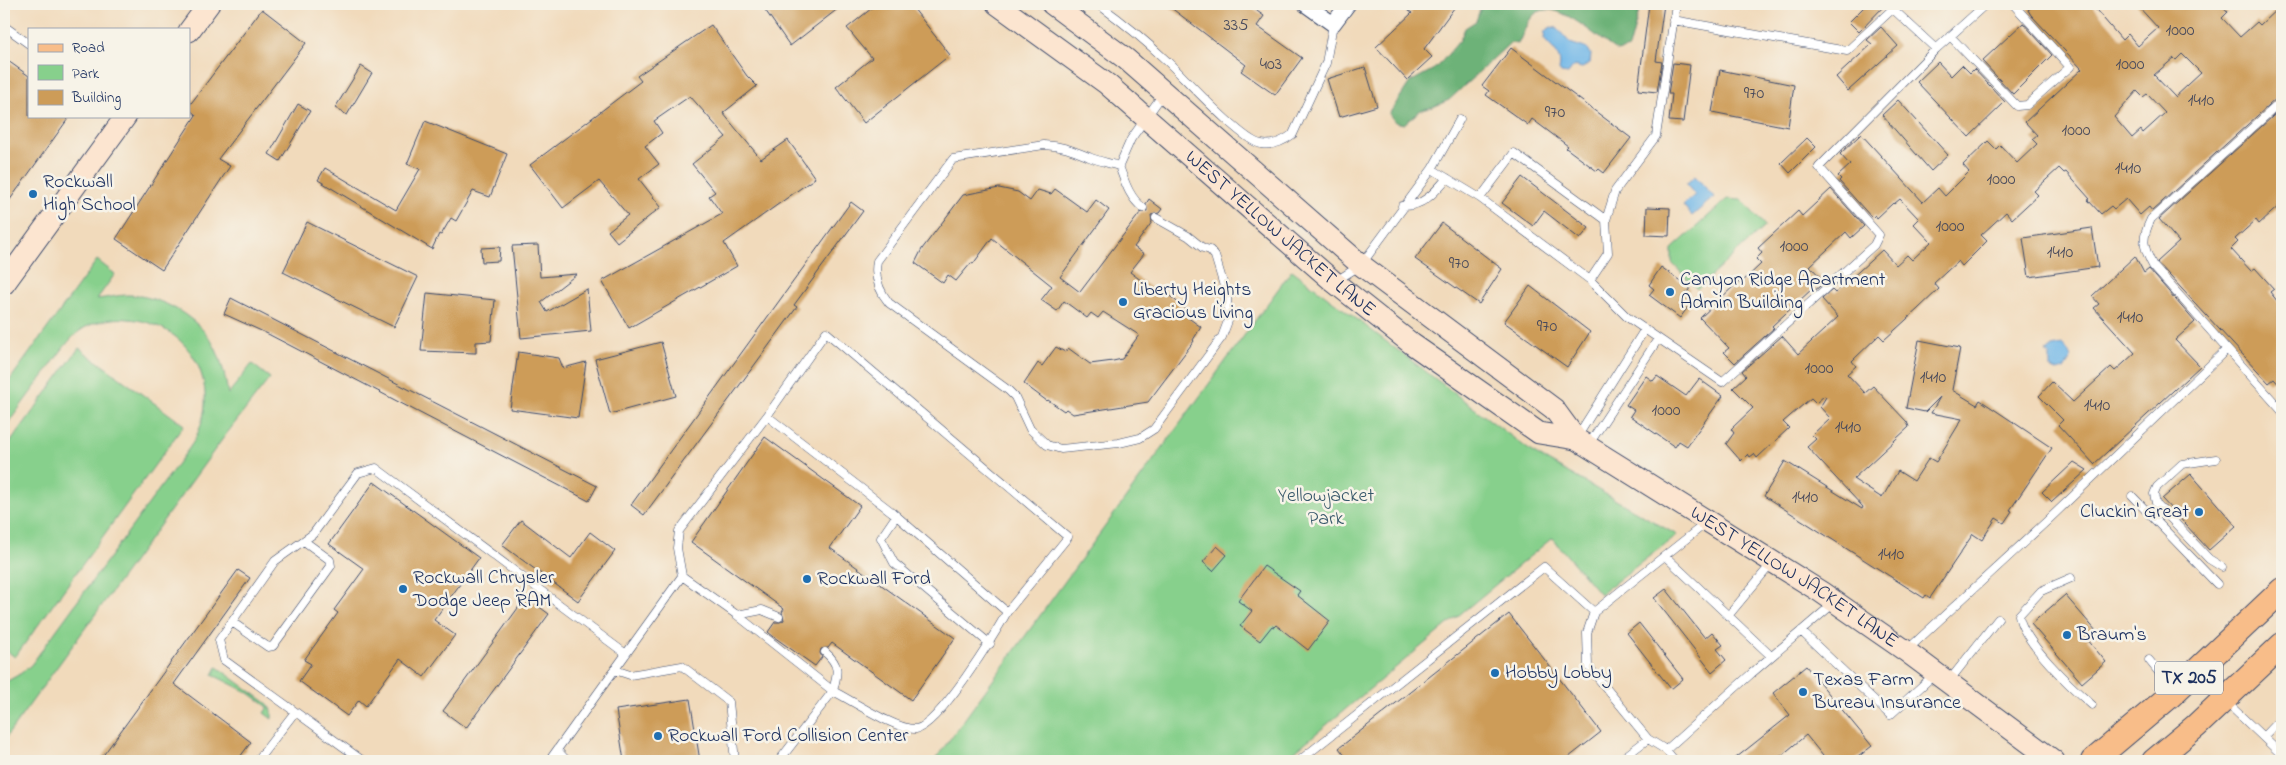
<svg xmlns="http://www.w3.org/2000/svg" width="2286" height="765" font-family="'Indie Flower',sans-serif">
	<rect width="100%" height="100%" fill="#f7f3e8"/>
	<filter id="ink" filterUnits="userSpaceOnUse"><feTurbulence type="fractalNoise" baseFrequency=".02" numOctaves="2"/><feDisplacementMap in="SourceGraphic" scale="10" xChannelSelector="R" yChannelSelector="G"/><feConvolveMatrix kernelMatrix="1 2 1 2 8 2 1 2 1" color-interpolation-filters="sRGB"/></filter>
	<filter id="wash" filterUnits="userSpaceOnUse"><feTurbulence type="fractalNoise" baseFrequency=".0096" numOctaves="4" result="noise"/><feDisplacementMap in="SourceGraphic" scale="20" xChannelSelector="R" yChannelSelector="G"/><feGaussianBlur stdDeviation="1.12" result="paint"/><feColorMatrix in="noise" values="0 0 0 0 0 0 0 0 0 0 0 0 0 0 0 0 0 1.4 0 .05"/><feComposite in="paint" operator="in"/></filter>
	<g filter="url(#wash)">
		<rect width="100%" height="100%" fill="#f1dabb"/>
		<path fill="#87d08c" stroke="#518075" d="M 1727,199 L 1742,200 L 1765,226 L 1697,289 L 1672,263 L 1672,249 Z
			M 97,260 L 115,274 L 97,299 C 107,298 118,295 128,295 C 157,295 190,313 208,336 C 220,352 225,374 228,394 L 252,364 L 270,378 L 224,437 L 4,740 L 4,683 L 20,674 L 31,665 L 190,447 C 226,393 195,324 128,319 C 114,317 97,321 84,328 C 68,338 58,356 47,371 C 32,390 18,410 4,429 L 4,388 Z
			M 1292,270 L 1532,452 L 1677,535 L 1600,594 L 1552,538 L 1283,761 L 934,761 Z
			M 79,348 L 184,425 L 15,657 L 4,649 L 4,451 Z
			M 217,667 L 268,704 L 272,710 L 272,719 L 264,713 L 268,707 L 249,693 L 213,675 Z"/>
		<path fill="#6db278" stroke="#44706b" d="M 1482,4 L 1641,4 L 1629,48 L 1618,51 C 1599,41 1561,0 1538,12 C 1527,18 1524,33 1518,44 L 1510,43 L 1449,100 L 1433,107 L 1421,110 L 1404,124 L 1395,122 L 1389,114 L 1410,82 L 1434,69 L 1443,60 L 1460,40 L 1465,28 L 1476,21 Z"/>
		<path fill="#71b7e8" stroke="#4673a3" d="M 1551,27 L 1557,28 L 1570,43 L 1588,49 L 1591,54 L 1590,64 L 1582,68 L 1574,66 L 1568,74 L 1561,73 L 1559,70 C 1563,55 1552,49 1544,39 L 1545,31 Z
			M 1695,176 L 1714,197 L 1692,216 L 1683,205 L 1695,195 L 1686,184 Z
			M 2063,345 L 2069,352 L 2071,358 L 2064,369 L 2057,371 L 2050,368 L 2050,357 L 2046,352 L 2052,347 Z"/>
		<g id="blocks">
			<path fill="#cd9c58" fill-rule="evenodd" d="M 761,4 L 844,4 L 790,46 Z
				M 877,4 L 910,4 L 950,55 L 864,123 L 836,87 L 872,58 L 847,28 Z
				M 1166,4 L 1247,4 L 1264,16 L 1257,26 L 1302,58 L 1275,95 L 1241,71 L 1246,65 Z
				M 1399,4 L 1457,4 L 1424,49 L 1432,57 L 1407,80 L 1376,47 L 1412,13 Z
				M 1649,4 L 1664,4 L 1656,61 L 1662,62 L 1657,92 L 1638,90 Z
				M 1867,4 L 1886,4 L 1859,32 L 1849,22 Z
				M 2035,4 L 2091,4 L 2122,40 L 2128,34 L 2138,46 L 2158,28 L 2136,4 L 2221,4 L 2228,12 L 2222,18 L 2240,37 L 2257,22 L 2260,25 L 2282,4 L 2282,96 L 2278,97 L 2152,211 L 2149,207 L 2140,215 L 2126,199 L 2114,209 L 2111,206 L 2101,214 L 2088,200 L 2090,199 L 2066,172 L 2064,173 L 2059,168 L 2034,191 L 2038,195 L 2012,219 L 2006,212 L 1981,235 L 1987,241 L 1962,266 L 1958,261 L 1934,283 L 1939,289 L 1918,309 L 1884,340 L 1879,335 L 1852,361 L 1856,366 L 1847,374 L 1865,393 L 1873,386 L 1907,422 L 1909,427 L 1853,479 L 1882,498 L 1898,471 L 1914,481 L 1929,458 L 1936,462 L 1962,419 L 1931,413 L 1940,397 L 1925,412 L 1906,408 L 1919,340 L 1960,348 L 1952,390 L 1977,405 L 1980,400 L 2052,448 L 2010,510 L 2012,511 L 2004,523 L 1996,518 L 1982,540 L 1973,534 L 1930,598 L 1926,595 L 1924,598 L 1764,496 L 1785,461 L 1862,509 L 1863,507 L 1807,447 L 1816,439 L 1812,435 L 1830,418 L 1820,407 L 1826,397 L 1824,396 L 1816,403 L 1811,398 L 1783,422 L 1789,428 L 1757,458 L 1754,454 L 1750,457 L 1748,454 L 1741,461 L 1726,444 L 1734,433 L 1731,429 L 1753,408 L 1733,388 L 1746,376 L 1742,371 L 1782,336 L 1798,354 L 1838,317 L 1822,299 L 1832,290 L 1835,293 L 1882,250 L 1896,265 L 1907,255 L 1912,260 L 1931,242 L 1914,224 L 1919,219 L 1900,199 L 1894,204 L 1893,203 L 1877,218 L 1875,215 L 1872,218 L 1839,181 L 1841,179 L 1838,176 L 1850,165 L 1840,154 L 1861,134 L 1923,202 L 1938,188 L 1945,196 L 1969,172 L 1963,165 L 1988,141 L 1996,149 L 2000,145 L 2017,163 L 2037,144 L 2032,139 L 2037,135 L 2025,122 L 2082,69 L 2031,15 L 2028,10 ZM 2182,54 L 2201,73 L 2175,97 L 2154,75 L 2174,58 L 2176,60 ZM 2137,91 L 2143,97 L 2147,94 L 2165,113 L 2143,133 L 2141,130 L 2132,138 L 2114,117 Z
				M 262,9 L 306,43 L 218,159 L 230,166 L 162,270 L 116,239 L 196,115 L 189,109 L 189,106 Z
				M 2023,23 L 2052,55 L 2013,94 L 1982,61 Z
				M 711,25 L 747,76 L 757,86 L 723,113 L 761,159 L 788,140 L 815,178 L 724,243 L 737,266 L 629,328 L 602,281 L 722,214 L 709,196 L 715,192 L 692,164 L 726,137 L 690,96 L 654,121 L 662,133 L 645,146 L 659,164 L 639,179 L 661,207 L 617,242 L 608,231 L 628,215 L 599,181 L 563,208 L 530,165 L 641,81 L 637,76 Z
				M 1881,27 L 1898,46 L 1848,91 L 1836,77 L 1872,44 L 1867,40 Z
				M 1511,48 L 1631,138 L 1604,173 L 1599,169 L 1597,171 L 1566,148 L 1568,146 L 1532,119 L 1528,125 L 1486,95 L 1489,91 L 1482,86 Z
				M 4,58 L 29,76 L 29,116 L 70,116 L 4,208 Z
				M 1938,62 L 1951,76 L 1962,65 L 1970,73 L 1974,69 L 2005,102 L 1969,137 L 1917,82 Z
				M 1673,63 L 1690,65 L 1683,122 L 1669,121 L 1672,94 L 1668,94 Z
				M 361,66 L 372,73 L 347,115 L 335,108 Z
				M 1365,67 L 1377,106 L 1339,117 L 1327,79 Z
				M 1720,70 L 1794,85 L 1788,127 L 1712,112 Z
				M 1898,100 L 1948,155 L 1931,171 L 1882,115 Z
				M 298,104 L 310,111 L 280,161 L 269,154 Z
				M 2282,108 L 2282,203 L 2259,224 L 2256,220 L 2235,239 L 2238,242 L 2231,249 L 2251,271 L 2255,268 L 2274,289 L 2270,292 L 2282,307 L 2282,388 L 2274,379 L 2269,383 L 2157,262 L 2179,242 L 2159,219 Z
				M 425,121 L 507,154 L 490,197 L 473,191 L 456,221 L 451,218 L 441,235 L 439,234 L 432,249 L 318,180 L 325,168 L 396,210 L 420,169 L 407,164 Z
				M 1807,138 L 1816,147 L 1790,173 L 1781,163 Z
				M 1522,177 L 1589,228 L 1580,239 L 1544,211 L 1533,226 L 1502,203 Z
				M 999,188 L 1018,192 L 1030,201 L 1038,190 L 1051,194 L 1055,189 L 1087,212 L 1096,200 L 1109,210 L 1060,277 L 1080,292 L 1140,213 L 1147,211 L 1146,204 L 1149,199 L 1162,209 L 1159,213 L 1151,215 L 1152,222 L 1134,247 L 1144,254 L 1130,272 L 1162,296 L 1165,292 L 1186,309 L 1183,314 L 1201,327 L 1193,340 L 1194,341 L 1148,402 L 1073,414 L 1066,409 L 1064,411 L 1048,400 L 1047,401 L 1024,384 L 1038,363 L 1042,366 L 1056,347 L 1065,352 L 1068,348 L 1090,364 L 1113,361 L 1122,359 L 1139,335 L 1103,312 L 1098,318 L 1091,313 L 1087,318 L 1064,301 L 1057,311 L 1041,300 L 1052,286 L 992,238 L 973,264 L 971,263 L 956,281 L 948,275 L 943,283 L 915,263 L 922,249 L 963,195 Z
				M 1831,189 L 1864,226 L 1851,238 L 1846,232 L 1810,266 L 1825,282 L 1814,291 L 1812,289 L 1772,326 L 1774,328 L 1735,363 L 1724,352 L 1729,348 L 1700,318 L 1738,282 L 1740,284 L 1761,264 L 1756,259 L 1762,253 L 1758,248 L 1798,211 L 1802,216 Z
				M 851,202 L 863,211 L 794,305 L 797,307 L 767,348 L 644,515 L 631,505 Z
				M 1647,207 L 1670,208 L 1669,236 L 1646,235 Z
				M 307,222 L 418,277 L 394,327 L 283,272 Z
				M 1442,223 L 1502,269 L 1479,304 L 1415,259 Z
				M 2092,228 L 2098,267 L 2029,277 L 2023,238 Z
				M 538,245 L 540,277 L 577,274 L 541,302 L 547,312 L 587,289 L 591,331 L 521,338 L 512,246 Z
				M 500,247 L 499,261 L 482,262 L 481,248 Z
				M 2135,256 L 2144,273 L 2149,269 L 2195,322 L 2175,340 L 2200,366 L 2094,464 L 2058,425 L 2063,420 L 2039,396 L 2052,382 L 2073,402 L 2111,367 L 2115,371 L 2135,353 L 2094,308 L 2099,304 L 2092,296 Z
				M 1661,267 L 1690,288 L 1686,294 L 1693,300 L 1680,318 L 1649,295 L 1654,289 L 1649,285 Z
				M 1530,286 L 1590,332 L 1567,367 L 1504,322 Z
				M 427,293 L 495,300 L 491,341 L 476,342 L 476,353 L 421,351 Z
				M 231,298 L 597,486 L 589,501 L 268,334 L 224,314 Z
				M 661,342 L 676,396 L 610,414 L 595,359 Z
				M 518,352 L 559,358 L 563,368 L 586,362 L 578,418 L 510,409 Z
				M 1646,376 L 1653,381 L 1657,376 L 1686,396 L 1699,379 L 1723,396 L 1687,446 L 1679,441 L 1675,447 L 1630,416 L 1634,410 L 1626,405 Z
				M 765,437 L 860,506 L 830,548 L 955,638 L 911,700 L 832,643 L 828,648 L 821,649 L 820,653 L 822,657 L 815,666 L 774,637 L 768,632 L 775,622 L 780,622 L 784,620 L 782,612 L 784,609 L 691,542 Z
				M 2074,462 L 2087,470 L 2052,502 L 2042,492 Z
				M 2191,474 L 2236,526 L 2209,550 L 2162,499 Z
				M 374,482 L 479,558 L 434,620 L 455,635 L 424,677 L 400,659 L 366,706 L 359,700 L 347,716 L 299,681 L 311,664 L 304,660 L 338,613 L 334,610 L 364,569 L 329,544 Z
				M 521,520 L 571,558 L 590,532 L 615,551 L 578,601 L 502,545 Z
				M 1217,546 L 1227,555 L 1213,571 L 1203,562 Z
				M 1264,566 L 1300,591 L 1297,595 L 1330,621 L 1308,650 L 1276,625 L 1274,627 L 1272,626 L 1260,641 L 1240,626 L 1252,611 L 1238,601 Z
				M 238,570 L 250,578 L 174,684 L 251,742 L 237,761 L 99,761 Z
				M 1666,589 L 1705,638 L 1712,632 L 1723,645 L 1717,649 L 1726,660 L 1712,672 L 1654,598 Z
				M 2065,595 L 2097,632 L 2087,639 L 2106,662 L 2082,683 L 2031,624 Z
				M 526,597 L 549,614 L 466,728 L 443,711 Z
				M 1509,614 L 1601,732 L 1564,761 L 1349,761 L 1339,748 Z
				M 1639,623 L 1683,679 L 1671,689 L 1627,633 Z
				M 1806,666 L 1872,746 L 1853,761 L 1827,761 L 1806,735 L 1775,761 L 1732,761 L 1790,715 L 1773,693 Z
				M 690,699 L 700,761 L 624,761 L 616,710 Z"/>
		</g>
	</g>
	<g filter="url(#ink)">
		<use href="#blocks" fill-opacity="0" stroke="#3b496c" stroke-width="1"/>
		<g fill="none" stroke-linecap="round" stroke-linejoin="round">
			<g stroke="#3b496c" stroke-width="9">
				<path id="lane" d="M 1098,4 C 1123,22 1147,42 1169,63 C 1186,79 1242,141 1261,144 C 1272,146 1284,141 1293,134 L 1326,63 L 1333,24
					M 1893,9 L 1936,49
					M 1673,20 L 1847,51 L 1898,4
					M 4,26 L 29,44
					M 1950,36 L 2017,106 L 2027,105 L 2070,67 L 2013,4
					M 2282,101 L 2151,219 C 2141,239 2143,247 2153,266 L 2282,411
					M 1119,166 C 1110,163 1098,161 1089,157 C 1072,150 1063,146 1044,145 L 953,159 L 877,261 C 874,277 879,291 889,303 L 1008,390 L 1015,397 L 1030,429 L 1047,445 L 1061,449 L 1119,443 L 1140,438 L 1154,429 L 1222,337 L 1228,321 L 1227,296 L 1215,256 L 1210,250 L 1203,248 L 1188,236 L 1156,218
					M 1432,169 L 1480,198 L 1590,280 L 1627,317 L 1722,382 L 1874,245 L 1879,235 L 1819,167 L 1936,49 L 1986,4
					M 1480,198 L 1514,153 L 1606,220
					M 1402,206 C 1423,207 1435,192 1447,178
					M 1143,208 C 1129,197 1125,182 1119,166 L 1131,139 L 1163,94
					M 1590,280 L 1608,253 L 1606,220 L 1615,191 L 1656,136 L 1676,4
					M 1336,281 L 1361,265 L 1432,169 L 1460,119
					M 767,416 L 826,332 L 1068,537 L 1007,612
					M 1577,437 L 1645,329
					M 1589,444 L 1658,339
					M 2216,459 L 2182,464 L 2157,487 L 2154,494 L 2156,503 L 2209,559 L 2222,567
					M 2132,496 L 2217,584
					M 896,516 L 881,538 L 894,563 L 990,644
					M 1665,556 L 1771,656
					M 682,576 L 677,548 L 679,531 L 767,416 L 892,512 L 1007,612 C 996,633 938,726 916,729 C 898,731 851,700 833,691 C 838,672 840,665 825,652
					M 2071,578 L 2041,591 L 2019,615 C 2022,641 2071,687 2092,705
					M 737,615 L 762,610 L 779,617
					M 1728,616 L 1772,563
					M 232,622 L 268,647 L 273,646 L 331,566 L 330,560 L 304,541
					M 1801,631 L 1890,715 L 1935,674
					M 1907,650 L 2047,521 L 2226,350
					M 2149,660 L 2173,690
					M 615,670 L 630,675 L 682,666 L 729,702 L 735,761
					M 1949,681 L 1998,619
					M 2225,701 L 2282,755
					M 2263,737 L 2282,717
					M 557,750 L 567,761
					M 1666,750 L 1752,673 L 1834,603
					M 257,761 L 295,712
					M 363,761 L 224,660 L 219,640 L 275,561 L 313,534 L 358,473 L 376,468 L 626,654
					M 549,761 L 682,576 L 737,615 L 833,691 L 779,761
					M 1299,761 L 1544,567 L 1594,612
					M 1619,761 L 1648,739
					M 1675,761 L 1666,750 L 1648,739 L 1588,666 L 1587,633 L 1594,612 L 1706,523"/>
			</g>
			<g stroke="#3b496c" stroke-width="17">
				<path id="street" d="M 1305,4 L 1333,24 L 1348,4"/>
			</g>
			<g stroke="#3b496c" stroke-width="23">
				<g id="secondary">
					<path id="s1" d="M 997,4 L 1107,84 L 1334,282 L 1412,344 L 1539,433 L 1576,439"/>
					<path id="s2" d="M 1052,4 L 1126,59 L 1361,265 L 1554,409 L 1576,439 L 1821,592 L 1906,651 L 2054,761"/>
					<path d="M 189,31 L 209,4"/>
					<path d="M 4,284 L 126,116"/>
				</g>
			</g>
			<g stroke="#3b496c" stroke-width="26">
				<path id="primary" d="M 2093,761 L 2170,696 L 2282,590
					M 2154,761 L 2196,726 L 2282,645"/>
			</g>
			<use href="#lane" stroke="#fff" stroke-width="8"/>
			<use href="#street" stroke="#fff" stroke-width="15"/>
			<use href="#secondary" stroke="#fce5d0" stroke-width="21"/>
			<use href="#primary" stroke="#f8bd89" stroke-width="24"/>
		</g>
	</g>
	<g fill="#1f6fb2" stroke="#f7f3e8" stroke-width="2">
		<circle cx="33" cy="194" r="5"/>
		<circle cx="1670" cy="292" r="5"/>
		<circle cx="1123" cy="302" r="5"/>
		<circle cx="2199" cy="512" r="5"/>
		<circle cx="807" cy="579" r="5"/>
		<circle cx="403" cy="589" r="5"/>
		<circle cx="2067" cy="635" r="5"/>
		<circle cx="1495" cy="673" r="5"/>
		<circle cx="1803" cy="692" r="5"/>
		<circle cx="658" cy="736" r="5"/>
	</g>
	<g text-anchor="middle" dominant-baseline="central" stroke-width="5" stroke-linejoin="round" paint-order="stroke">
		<g font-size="18" fill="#484a5c">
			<text x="1236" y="26">335</text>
			<text x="2180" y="31">1000</text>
			<text x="1271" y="65">403</text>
			<text x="2130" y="65">1000</text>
			<text x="1754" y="94">970</text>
			<text x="2201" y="101">1410</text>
			<text x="1555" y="113">970</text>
			<text x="2076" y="131">1000</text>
			<text x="2128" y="169">1410</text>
			<text x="2001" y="180">1000</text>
			<text x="1950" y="227">1000</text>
			<text x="1794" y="247">1000</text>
			<text x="2060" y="253">1410</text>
			<text x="1459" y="264">970</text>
			<text x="2130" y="318">1410</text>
			<text x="1547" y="327">970</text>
			<text x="1819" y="369">1000</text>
			<text x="1933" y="378">1410</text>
			<text x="2097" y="406">1410</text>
			<text x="1666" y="411">1000</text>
			<text x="1848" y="428">1410</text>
			<text x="1805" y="498">1410</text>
			<text x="1891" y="555">1410</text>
		</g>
		<rect fill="#f7f3e8" stroke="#5d6a87" stroke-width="1" x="2155" y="661.5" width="68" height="33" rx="4"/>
		<g font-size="19" font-weight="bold" fill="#1b2f5e">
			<text x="2189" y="678">TX 205</text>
		</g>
		<g font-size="20" fill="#1b2f5e" stroke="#f7f3e8" text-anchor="start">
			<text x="43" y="182">Rockwall<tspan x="43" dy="23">High School</tspan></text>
			<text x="1680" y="280">Canyon Ridge Apartment<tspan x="1680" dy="23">Admin Building</tspan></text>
			<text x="1133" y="290">Liberty Heights<tspan x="1133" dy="23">Gracious Living</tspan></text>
			<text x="2189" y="512" text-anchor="end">Cluckin' Great</text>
			<text x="413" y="578">Rockwall Chrysler<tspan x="413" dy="23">Dodge Jeep RAM</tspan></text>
			<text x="817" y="579">Rockwall Ford</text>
			<text x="2077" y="635">Braum's</text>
			<text x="1505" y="673">Hobby Lobby</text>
			<text x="1813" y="680">Texas Farm<tspan x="1813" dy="23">Bureau Insurance</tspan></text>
			<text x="668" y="736">Rockwall Ford Collision Center</text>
		</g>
		<g font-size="20" fill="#1b2f5e" stroke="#f7f3e8">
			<text stroke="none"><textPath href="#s1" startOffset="365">WEST YELLOW JACKET LANE</textPath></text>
			<text stroke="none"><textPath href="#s2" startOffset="941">WEST YELLOW JACKET LANE</textPath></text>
		</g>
		<g font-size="20" fill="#36576a" stroke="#f7f3e8">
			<text x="1326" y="496">Yellowjacket<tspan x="1326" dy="23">Park</tspan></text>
		</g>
	</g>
	<rect width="2286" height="765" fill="none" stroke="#f7f3e8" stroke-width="20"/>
	<rect x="28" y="28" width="162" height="90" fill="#f7f3e8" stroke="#9fa5b1"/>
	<rect x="38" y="44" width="25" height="8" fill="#f8bd89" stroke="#9fa5b1"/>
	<text x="72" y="52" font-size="15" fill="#1b2f5e">Road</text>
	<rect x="38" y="65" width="25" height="15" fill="#87d08c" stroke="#9fa5b1"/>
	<text x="72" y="78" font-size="15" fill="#1b2f5e">Park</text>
	<rect x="38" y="90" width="25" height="15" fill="#cd9c58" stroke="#9fa5b1"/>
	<text x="72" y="102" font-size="15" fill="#1b2f5e">Building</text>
</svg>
